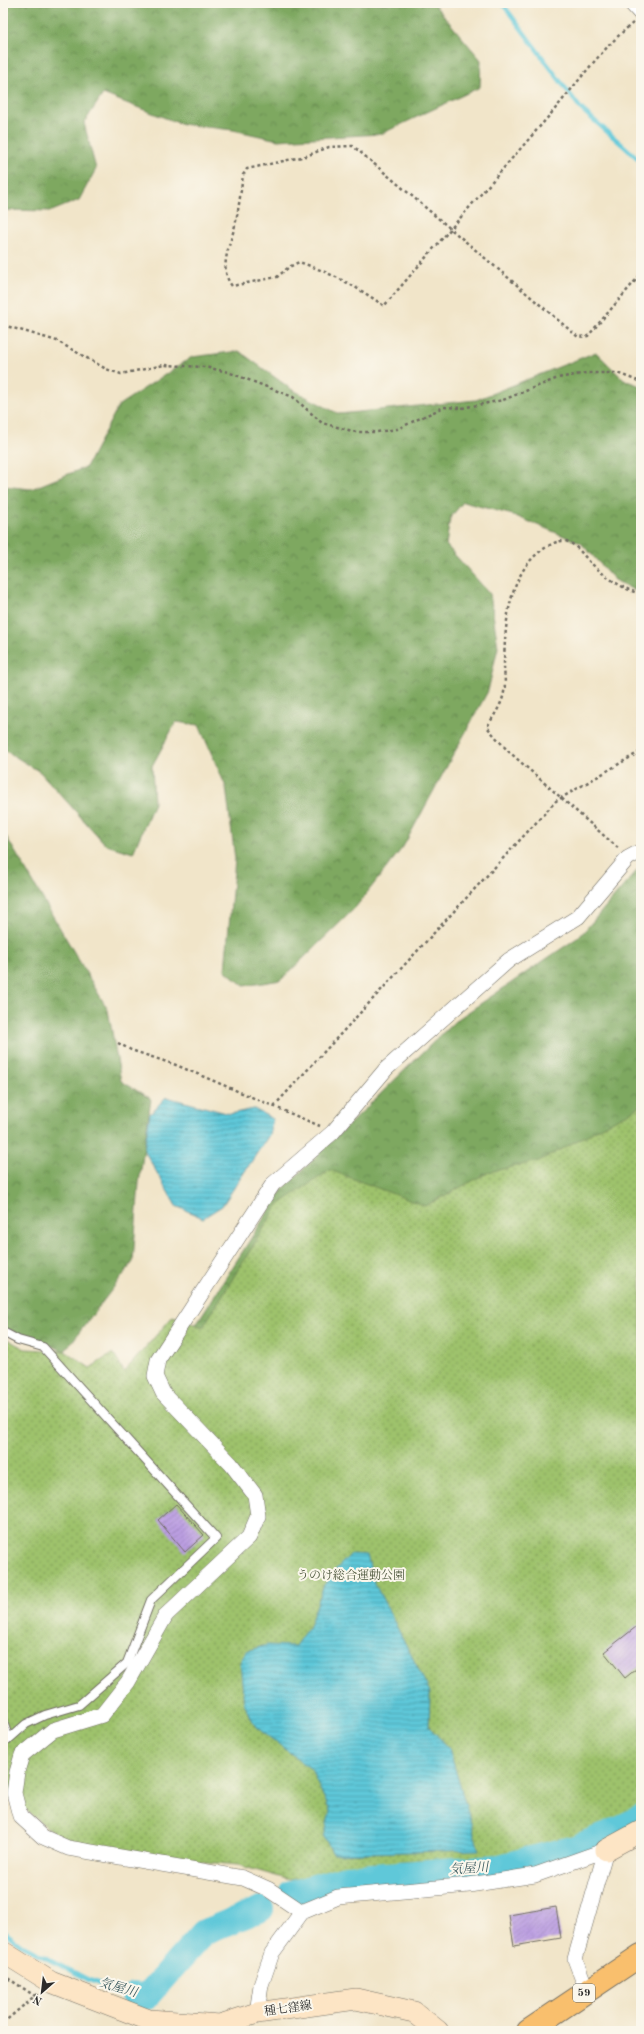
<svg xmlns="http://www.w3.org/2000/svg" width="644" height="2034" font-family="'Old Standard TT','Noto Serif JP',serif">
	<defs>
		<pattern id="forest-crowns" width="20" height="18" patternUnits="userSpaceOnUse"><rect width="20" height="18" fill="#7ea860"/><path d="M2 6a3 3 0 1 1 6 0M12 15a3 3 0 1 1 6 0" fill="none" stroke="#67894f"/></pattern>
		<pattern id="park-dots" width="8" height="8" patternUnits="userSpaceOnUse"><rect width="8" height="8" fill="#9ec26c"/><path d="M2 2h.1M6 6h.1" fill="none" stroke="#819e59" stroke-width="1.8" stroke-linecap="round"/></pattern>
		<pattern id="water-rules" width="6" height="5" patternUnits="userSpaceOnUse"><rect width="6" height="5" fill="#5ec8d9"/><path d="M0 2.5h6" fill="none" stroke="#4ea3b0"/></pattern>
		<pattern id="building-hatch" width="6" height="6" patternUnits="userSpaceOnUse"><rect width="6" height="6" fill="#bc9fe2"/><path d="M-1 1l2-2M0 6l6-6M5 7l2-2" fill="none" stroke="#9982b7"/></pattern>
	</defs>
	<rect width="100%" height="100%" fill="#fbf7ec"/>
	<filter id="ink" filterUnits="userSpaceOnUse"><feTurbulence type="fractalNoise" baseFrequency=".025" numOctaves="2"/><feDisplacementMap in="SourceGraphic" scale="8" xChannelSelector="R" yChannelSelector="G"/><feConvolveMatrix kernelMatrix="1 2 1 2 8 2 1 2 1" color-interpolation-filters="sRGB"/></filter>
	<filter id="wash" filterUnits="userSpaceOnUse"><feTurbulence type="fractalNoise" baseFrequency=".012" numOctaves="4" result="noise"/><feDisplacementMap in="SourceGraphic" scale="16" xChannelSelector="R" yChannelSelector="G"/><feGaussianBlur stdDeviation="0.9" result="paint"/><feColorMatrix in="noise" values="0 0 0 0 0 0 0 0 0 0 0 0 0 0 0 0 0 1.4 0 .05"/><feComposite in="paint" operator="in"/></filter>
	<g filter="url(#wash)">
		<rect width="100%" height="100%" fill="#f1e5c9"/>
		<path fill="url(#forest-crowns)" stroke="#546a46" d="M 3,3 L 433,3 L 481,60 L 480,87 L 381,134 L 278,140 L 233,130 L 181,124 L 103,94 L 84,123 L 96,169 L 79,200 L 52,211 L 3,210 Z
			M 239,351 L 291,389 L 339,414 L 476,400 L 596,352 L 624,380 L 641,386 L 641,594 L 615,580 L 581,543 L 513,515 L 463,502 L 450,518 L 446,545 L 490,594 L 498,647 L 488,691 L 403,847 L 355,908 L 281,980 L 244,986 L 225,970 L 235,859 L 226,787 L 199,725 L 176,722 L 152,766 L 154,803 L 133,853 L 106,845 L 40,772 L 3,749 L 3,486 L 31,489 L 86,467 L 119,405 L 192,357 Z
			M 3,831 L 108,1010 L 121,1081 L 151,1099 L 139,1183 L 133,1262 L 65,1351 L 3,1328 Z
			M 641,866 L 641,1279 L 191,1332 L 282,1190 L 455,1021 L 580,936 Z"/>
		<path fill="url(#park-dots)" stroke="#64764c" d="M 641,1106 L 641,1810 L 571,1842 L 517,1855 L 402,1861 L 290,1880 L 238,1865 L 76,1850 L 3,1792 L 3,1337 L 25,1349 L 65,1351 L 90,1368 L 113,1353 L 124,1372 L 173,1316 L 203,1327 L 278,1205 L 330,1170 L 425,1206 L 489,1172 L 539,1161 Z"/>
		<path fill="url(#water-rules)" stroke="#447a82" d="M 166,1097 L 230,1114 L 254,1109 L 273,1119 L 269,1135 L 222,1206 L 203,1218 L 176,1206 L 144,1150 L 150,1114 Z
			M 351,1554 L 367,1555 L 374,1582 L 430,1692 L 429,1727 L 449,1748 L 479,1850 L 333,1854 L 324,1837 L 330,1811 L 311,1769 L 256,1727 L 244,1704 L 240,1662 L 246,1651 L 267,1645 L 295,1646 L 309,1626 L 324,1585 L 337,1568 Z"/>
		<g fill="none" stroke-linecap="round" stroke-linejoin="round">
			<path stroke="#5ec8d9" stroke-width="4.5" d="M 502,3 L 581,109 L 641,161
				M 3,1931 L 23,1946 L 89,1980 L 134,1995"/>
			<path stroke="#5ec8d9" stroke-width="26" d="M 291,1894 L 345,1878 L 499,1867 L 575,1848 L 604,1836 L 641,1818
				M 134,1995 L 146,1997 L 204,1932 L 261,1909"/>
		</g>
		<g id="blocks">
			<path fill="url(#building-hatch)" d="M 176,1504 L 204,1535 L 185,1552 L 158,1520 Z
				M 641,1623 L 641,1665 L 625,1678 L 604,1652 Z
				M 556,1907 L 561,1938 L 514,1946 L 509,1915 Z"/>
		</g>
	</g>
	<g filter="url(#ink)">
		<use href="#blocks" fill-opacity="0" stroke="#706c62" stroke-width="1"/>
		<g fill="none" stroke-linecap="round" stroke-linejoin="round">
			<g stroke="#706c62" stroke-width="10">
				<path id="lane" d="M 3,1332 L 18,1340 L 43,1347 L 216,1538 L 151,1600 L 127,1663 L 79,1705 L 45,1715 L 26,1724 L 9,1739 L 3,1722"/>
			</g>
			<g stroke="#706c62" stroke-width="16">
				<path id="street" d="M 631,3 L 641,14
					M 302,1912 L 268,1889 L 243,1878 L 68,1848 L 43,1837 L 20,1816 L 14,1793 L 17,1772 L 22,1755 L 53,1730 L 102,1715 L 128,1682 L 166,1615 L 249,1537 L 258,1516 L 255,1495 L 231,1464 L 163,1393 L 155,1376 L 158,1360 L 273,1184 L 333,1132 L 386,1069 L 509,960 L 578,917 L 628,858 L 641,851
					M 587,1991 L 575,1959 L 606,1850
					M 257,2013 L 261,1985 L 272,1953 L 302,1912 L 338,1897 L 469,1885 L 535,1875 L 606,1850"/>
			</g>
			<g stroke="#706c62" stroke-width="22">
				<path id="secondary" d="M 606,1850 L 641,1831
					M 3,1952 L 51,1982 L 149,2020 L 220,2025 L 257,2013 L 356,1999 L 414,2012 L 438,2031"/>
			</g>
			<g stroke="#706c62" stroke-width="24">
				<path id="primary" d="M 528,2031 L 641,1955"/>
			</g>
			<path stroke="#706c62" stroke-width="2.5" stroke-dasharray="3 3" stroke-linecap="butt" d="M 633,23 C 601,49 576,85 549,116 C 494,179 439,242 384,306 C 358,287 329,272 299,262 L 289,267 L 277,277 L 232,286 C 217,267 232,242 236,221 C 239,206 241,190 243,175 L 247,169 L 306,156 L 329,147 L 353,146 L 578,337 L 588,336 L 641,274
				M 3,325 L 57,341 L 106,369 L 121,374 L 164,365 L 205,367 L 228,372 L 293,397 L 322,423 L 356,432 L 377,432 L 397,429 L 444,407 L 462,408 L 503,400 L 558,378 L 586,373 L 617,373 L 641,382
				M 618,848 L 507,750 L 487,727 C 494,715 502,705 504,692 C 506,683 504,673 504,664 C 505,625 508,574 542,550 C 548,546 557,540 565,541 C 575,542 584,557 592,564 C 606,577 622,589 641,594
				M 118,1043 L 131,1050 L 176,1065 L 320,1126
				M 274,1106 L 556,801 L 641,751
				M 3,1975 L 35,1996
				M 3,2023 L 38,1993"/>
			<use href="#lane" stroke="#fff" stroke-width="8"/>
			<use href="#street" stroke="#fff" stroke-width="15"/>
			<use href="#secondary" stroke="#fde5c5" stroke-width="21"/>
			<use href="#primary" stroke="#f9bf6d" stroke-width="22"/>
		</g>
	</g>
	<g text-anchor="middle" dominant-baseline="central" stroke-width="4" stroke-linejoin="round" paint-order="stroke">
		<rect fill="#fbf7ec" stroke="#696865" stroke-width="1" x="573" y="1984" width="22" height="18" rx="3"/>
		<g font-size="11" font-weight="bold" fill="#2b2b2b">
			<text x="584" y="1993">59</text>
		</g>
		<g font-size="12" fill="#4e583e" stroke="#fbf7ec">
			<text x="351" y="1576">うのけ総合運動公園</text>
		</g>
		<g font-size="12" fill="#2b2b2b" stroke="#fbf7ec">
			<text transform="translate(288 2009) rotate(-8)">種七窪線</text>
		</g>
		<g font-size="13" font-style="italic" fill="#3a5a5f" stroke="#fbf7ec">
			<text transform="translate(469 1869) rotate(-4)">気屋川</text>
			<text transform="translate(118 1988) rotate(16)">気屋川</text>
		</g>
	</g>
	<rect width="644" height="2034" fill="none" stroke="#fbf7ec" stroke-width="16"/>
	<g transform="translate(42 1992) rotate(208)" stroke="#fbf7ec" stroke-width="3" paint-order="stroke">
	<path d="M0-3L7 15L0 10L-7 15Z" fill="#2b2b2b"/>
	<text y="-6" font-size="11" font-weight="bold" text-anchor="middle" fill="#2b2b2b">N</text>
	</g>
</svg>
